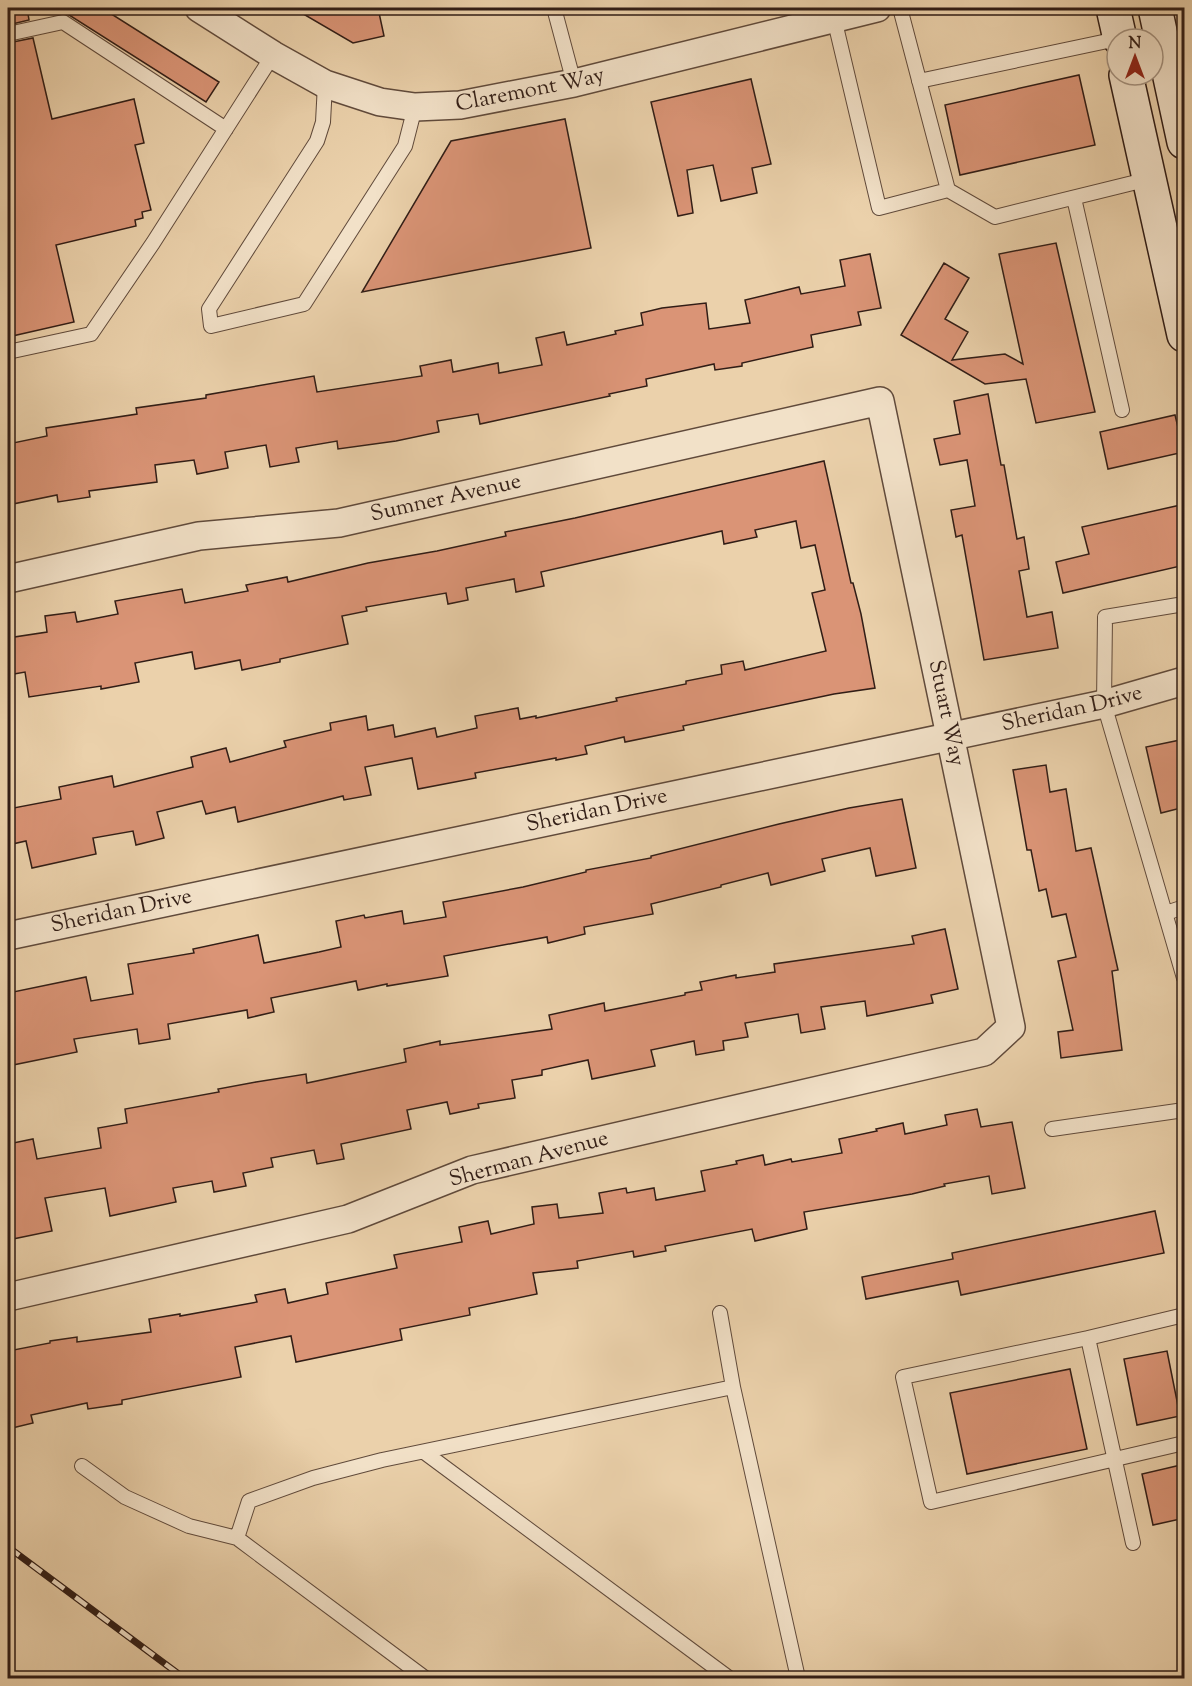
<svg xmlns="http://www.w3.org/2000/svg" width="1192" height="1686" font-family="'Sorts Mill Goudy',serif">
	<rect width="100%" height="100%" fill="#ebd1ab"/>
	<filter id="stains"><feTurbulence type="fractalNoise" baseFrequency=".00333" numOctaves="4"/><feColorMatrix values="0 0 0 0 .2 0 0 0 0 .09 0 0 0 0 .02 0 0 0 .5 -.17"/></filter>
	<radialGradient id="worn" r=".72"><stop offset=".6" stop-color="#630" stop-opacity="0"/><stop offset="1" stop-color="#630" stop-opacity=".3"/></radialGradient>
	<path fill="#da9476" stroke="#311d16" stroke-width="1.5" d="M 8,8 L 27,8 L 29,20 L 8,25 Z
		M 58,8 L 102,8 L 219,82 L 206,102 Z
		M 293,8 L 378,8 L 384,36 L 353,43 Z
		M 33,38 L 52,119 L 134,99 L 144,143 L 135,145 L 151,210 L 142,212 L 143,218 L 135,220 L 136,226 L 56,245 L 74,322 L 8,337 L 8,43 Z
		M 1079,75 L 1095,145 L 960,175 L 945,105 Z
		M 751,79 L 771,164 L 752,168 L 757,193 L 721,201 L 713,165 L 687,170 L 693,213 L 678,216 L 651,102 Z
		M 565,119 L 591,248 L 362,292 L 451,141 Z
		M 1056,243 L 1095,412 L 1036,423 L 1026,379 L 985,384 L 901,335 L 944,263 L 969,278 L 945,319 L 968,332 L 952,360 L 1005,354 L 1023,364 L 999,254 Z
		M 870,254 L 881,308 L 858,312 L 861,325 L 811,335 L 813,347 L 742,363 L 742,366 L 715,370 L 714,364 L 646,379 L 647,386 L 609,394 L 610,396 L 480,424 L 478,414 L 437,421 L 439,432 L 396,441 L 338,449 L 337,441 L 296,448 L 299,462 L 270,467 L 266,445 L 225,452 L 228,468 L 197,474 L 194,460 L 155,465 L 157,482 L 89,491 L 90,497 L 58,502 L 57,495 L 8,505 L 8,444 L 47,436 L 46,428 L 137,414 L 136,408 L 206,398 L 206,395 L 314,376 L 317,392 L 422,376 L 420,366 L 451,360 L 453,372 L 498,363 L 499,373 L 542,365 L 536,338 L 564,332 L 567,345 L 616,334 L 615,331 L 643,325 L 641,313 L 662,308 L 706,303 L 709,329 L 750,323 L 745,300 L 799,287 L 801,294 L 845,286 L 840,260 Z
		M 988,394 L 1001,465 L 1004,465 L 1017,539 L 1024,537 L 1029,569 L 1019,571 L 1027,617 L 1052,612 L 1058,648 L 984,660 L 962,535 L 956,537 L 951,510 L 975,506 L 967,460 L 940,465 L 934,439 L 960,434 L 954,401 Z
		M 1175,415 L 1184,452 L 1108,469 L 1100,432 Z
		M 824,461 L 851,583 L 853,583 L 861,614 L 875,688 L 834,694 L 683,726 L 684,730 L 625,742 L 624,737 L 585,746 L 587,754 L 556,760 L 556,758 L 475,773 L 476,778 L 418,789 L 412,758 L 365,767 L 371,795 L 344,800 L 343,796 L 238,822 L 235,807 L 206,814 L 202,801 L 157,812 L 164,838 L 136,845 L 133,831 L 93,838 L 96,854 L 32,868 L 26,841 L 8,845 L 8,809 L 61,799 L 59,787 L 112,776 L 114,787 L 193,767 L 191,757 L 226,748 L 230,762 L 286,747 L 284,741 L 331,730 L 330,723 L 366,716 L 368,730 L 393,725 L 395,737 L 435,728 L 437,737 L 477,728 L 475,716 L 518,708 L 520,719 L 536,716 L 536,718 L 617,701 L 616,698 L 686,684 L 686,681 L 722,674 L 721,665 L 743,661 L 745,670 L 826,651 L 812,593 L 825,590 L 815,545 L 801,548 L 796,521 L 755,530 L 757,537 L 724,544 L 722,531 L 541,572 L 544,586 L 516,592 L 514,579 L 466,588 L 468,600 L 448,604 L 446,593 L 366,607 L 367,611 L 342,616 L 348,644 L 280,659 L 280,662 L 242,670 L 240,660 L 195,669 L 192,652 L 135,663 L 139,682 L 101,689 L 101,686 L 29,697 L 25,672 L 8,675 L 8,638 L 47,632 L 45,616 L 75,612 L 77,622 L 118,614 L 115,601 L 182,589 L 185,603 L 248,591 L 246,585 L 287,577 L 288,582 L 368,563 L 437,551 L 506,536 L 505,532 L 575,518 Z
		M 1185,504 L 1185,565 L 1063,593 L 1056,562 L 1089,554 L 1082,527 Z
		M 1185,739 L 1185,807 L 1161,813 L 1146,747 Z
		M 1046,765 L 1050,792 L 1066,789 L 1076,851 L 1091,848 L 1118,970 L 1112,971 L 1122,1050 L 1061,1058 L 1058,1032 L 1073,1030 L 1058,961 L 1076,957 L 1066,914 L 1052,917 L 1046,889 L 1039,891 L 1031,850 L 1027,850 L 1013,770 Z
		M 902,799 L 916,868 L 876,876 L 870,848 L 822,859 L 825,871 L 771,885 L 768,873 L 721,885 L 721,887 L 651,904 L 653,914 L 584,927 L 585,934 L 548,943 L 547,937 L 444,956 L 448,976 L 387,986 L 387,984 L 358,990 L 356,981 L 271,998 L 274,1012 L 248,1018 L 247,1010 L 168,1024 L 170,1039 L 139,1044 L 137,1029 L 74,1039 L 77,1052 L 8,1066 L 8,993 L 86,977 L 91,1001 L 133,994 L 128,964 L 194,953 L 193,949 L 258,935 L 264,963 L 319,952 L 341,947 L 336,921 L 364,915 L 365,918 L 402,911 L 404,924 L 446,917 L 443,902 L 523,887 L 586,872 L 586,870 L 651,858 L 651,856 L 779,824 L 849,808 Z
		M 945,929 L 958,989 L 931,995 L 933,1003 L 867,1016 L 865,1001 L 821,1007 L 825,1029 L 801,1033 L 798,1014 L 745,1023 L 748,1037 L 723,1041 L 724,1050 L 696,1055 L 694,1041 L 651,1050 L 655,1066 L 592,1079 L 588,1060 L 542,1070 L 542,1075 L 512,1080 L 515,1098 L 478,1104 L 479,1108 L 450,1114 L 447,1102 L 407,1110 L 411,1129 L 341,1144 L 344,1159 L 317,1164 L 314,1150 L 271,1158 L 273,1167 L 243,1173 L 246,1186 L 214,1192 L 212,1181 L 173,1188 L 176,1202 L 110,1216 L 105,1188 L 45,1198 L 52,1231 L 8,1240 L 8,1144 L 33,1139 L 37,1159 L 101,1148 L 98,1128 L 127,1123 L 125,1109 L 219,1092 L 218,1089 L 256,1082 L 306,1074 L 307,1083 L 406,1062 L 404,1049 L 440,1041 L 440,1045 L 552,1029 L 549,1015 L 604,1003 L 605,1011 L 685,995 L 685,993 L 702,990 L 700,982 L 736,975 L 736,978 L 775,972 L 774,964 L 914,944 L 912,936 Z
		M 977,1109 L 981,1127 L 1012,1122 L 1025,1188 L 992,1194 L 989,1176 L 944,1184 L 945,1186 L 912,1194 L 804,1212 L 807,1229 L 755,1241 L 752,1229 L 665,1246 L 666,1251 L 634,1257 L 633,1251 L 577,1261 L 578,1268 L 533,1273 L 537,1294 L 469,1308 L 470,1315 L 400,1329 L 402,1340 L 296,1362 L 291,1336 L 235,1347 L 241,1377 L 122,1400 L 122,1404 L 88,1409 L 87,1403 L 31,1415 L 33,1423 L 8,1429 L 8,1351 L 50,1343 L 50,1341 L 77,1337 L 77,1342 L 151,1332 L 149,1319 L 180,1314 L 180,1316 L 257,1302 L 255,1295 L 285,1289 L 288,1303 L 328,1294 L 326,1283 L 397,1268 L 394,1255 L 462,1242 L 459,1227 L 488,1221 L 491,1234 L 534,1224 L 532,1207 L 557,1204 L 559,1218 L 603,1213 L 599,1193 L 626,1188 L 627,1193 L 654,1188 L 656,1200 L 705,1191 L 701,1171 L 737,1164 L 736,1161 L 763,1155 L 765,1165 L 791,1159 L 792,1162 L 842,1153 L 839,1139 L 877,1131 L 876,1129 L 903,1123 L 905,1134 L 947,1125 L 945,1115 Z
		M 1155,1211 L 1164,1253 L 961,1295 L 958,1281 L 866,1299 L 862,1277 L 953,1259 L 952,1253 Z
		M 1167,1351 L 1180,1416 L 1137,1425 L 1124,1359 Z
		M 1070,1369 L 1087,1449 L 967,1474 L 950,1393 Z
		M 1185,1464 L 1185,1518 L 1153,1525 L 1142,1474 Z"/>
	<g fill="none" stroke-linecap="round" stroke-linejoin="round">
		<g stroke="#604a3b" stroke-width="16">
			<path id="service" d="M 554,8 L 574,83
				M 834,18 L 879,208 L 948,190 L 900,8
				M 8,34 L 63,22 L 226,129
				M 919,81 L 1117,39
				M 325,84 L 323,122 L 317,141 L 209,309 L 211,326 L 304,304 L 405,146 L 415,107
				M 948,190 L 995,217 L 1149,179
				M 1074,198 L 1122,410
				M 8,352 L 91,334 L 153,243 L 273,55
				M 1184,604 L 1105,617 L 1104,704 L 1184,978
				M 1166,913 L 1184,907
				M 1052,1129 L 1184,1110
				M 720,1313 L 733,1387
				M 1088,1338 L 903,1377 L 931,1502 L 1184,1443
				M 424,1452 L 729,1678
				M 82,1466 L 125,1497 L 189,1526 L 237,1538
				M 1133,1543 L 1088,1338 L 1184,1315
				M 425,1678 L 237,1538 L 249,1501 L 313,1478 L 382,1460 L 733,1387 L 798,1678"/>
		</g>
		<g stroke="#604a3b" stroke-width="30">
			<g id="minor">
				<path id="s1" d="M 199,8 L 273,55 L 325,84 L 380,102 L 415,107 L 460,105 L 574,83 L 877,8"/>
				<path id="s2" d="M 8,579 L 199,536 L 339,523 L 880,401 L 1011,1027 L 984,1052 L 472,1170 L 348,1219 L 8,1297"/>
				<path id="s3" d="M 8,936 L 1104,704 L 1184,681"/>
			</g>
		</g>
		<g stroke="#311d16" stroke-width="36">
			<path id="secondary" d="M 1113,8 L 1120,39
				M 1155,8 L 1184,142
				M 1126,75 L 1184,335"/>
		</g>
		<use href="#service" stroke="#f2e1c8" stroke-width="14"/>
		<use href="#minor" stroke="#f2e1c8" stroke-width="27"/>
		<use href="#secondary" stroke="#f2e1c8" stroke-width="33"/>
		<g stroke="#311d16" stroke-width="7">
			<path id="rail" d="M 8,1547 L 184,1678"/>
		</g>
		<use href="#rail" stroke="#f2e1c8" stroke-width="4.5" stroke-dasharray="14" stroke-linecap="butt"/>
	</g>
	<g text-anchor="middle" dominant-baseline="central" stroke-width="5" stroke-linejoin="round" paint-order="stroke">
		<g font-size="22" fill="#311d16" stroke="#f2e1c8">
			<text stroke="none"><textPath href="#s1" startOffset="357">Claremont Way</textPath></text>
			<text stroke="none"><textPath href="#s2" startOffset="446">Sumner Avenue</textPath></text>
			<text stroke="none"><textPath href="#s3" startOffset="1088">Sheridan Drive</textPath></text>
			<text stroke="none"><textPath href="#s2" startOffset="1210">Stuart Way</textPath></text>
			<text stroke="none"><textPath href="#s3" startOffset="602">Sheridan Drive</textPath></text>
			<text stroke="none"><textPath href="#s3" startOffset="116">Sheridan Drive</textPath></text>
			<text transform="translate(529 1160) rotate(-15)">Sherman Avenue</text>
		</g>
	</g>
	<rect width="1192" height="1686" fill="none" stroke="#ebd1ab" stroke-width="30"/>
	<rect x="9" y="9" width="1174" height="1668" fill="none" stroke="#311d16" stroke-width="3"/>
	<rect x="15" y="15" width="1162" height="1656" fill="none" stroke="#311d16" stroke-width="1.5"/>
	<g transform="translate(1135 57)"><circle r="28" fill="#f2e1c8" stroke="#a59381" stroke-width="1.5"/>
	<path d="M0-4.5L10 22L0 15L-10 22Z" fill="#8f2418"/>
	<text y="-9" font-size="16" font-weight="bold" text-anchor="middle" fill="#311d16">N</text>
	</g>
	<rect width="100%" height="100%" filter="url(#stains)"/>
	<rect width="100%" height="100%" fill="url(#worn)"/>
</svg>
